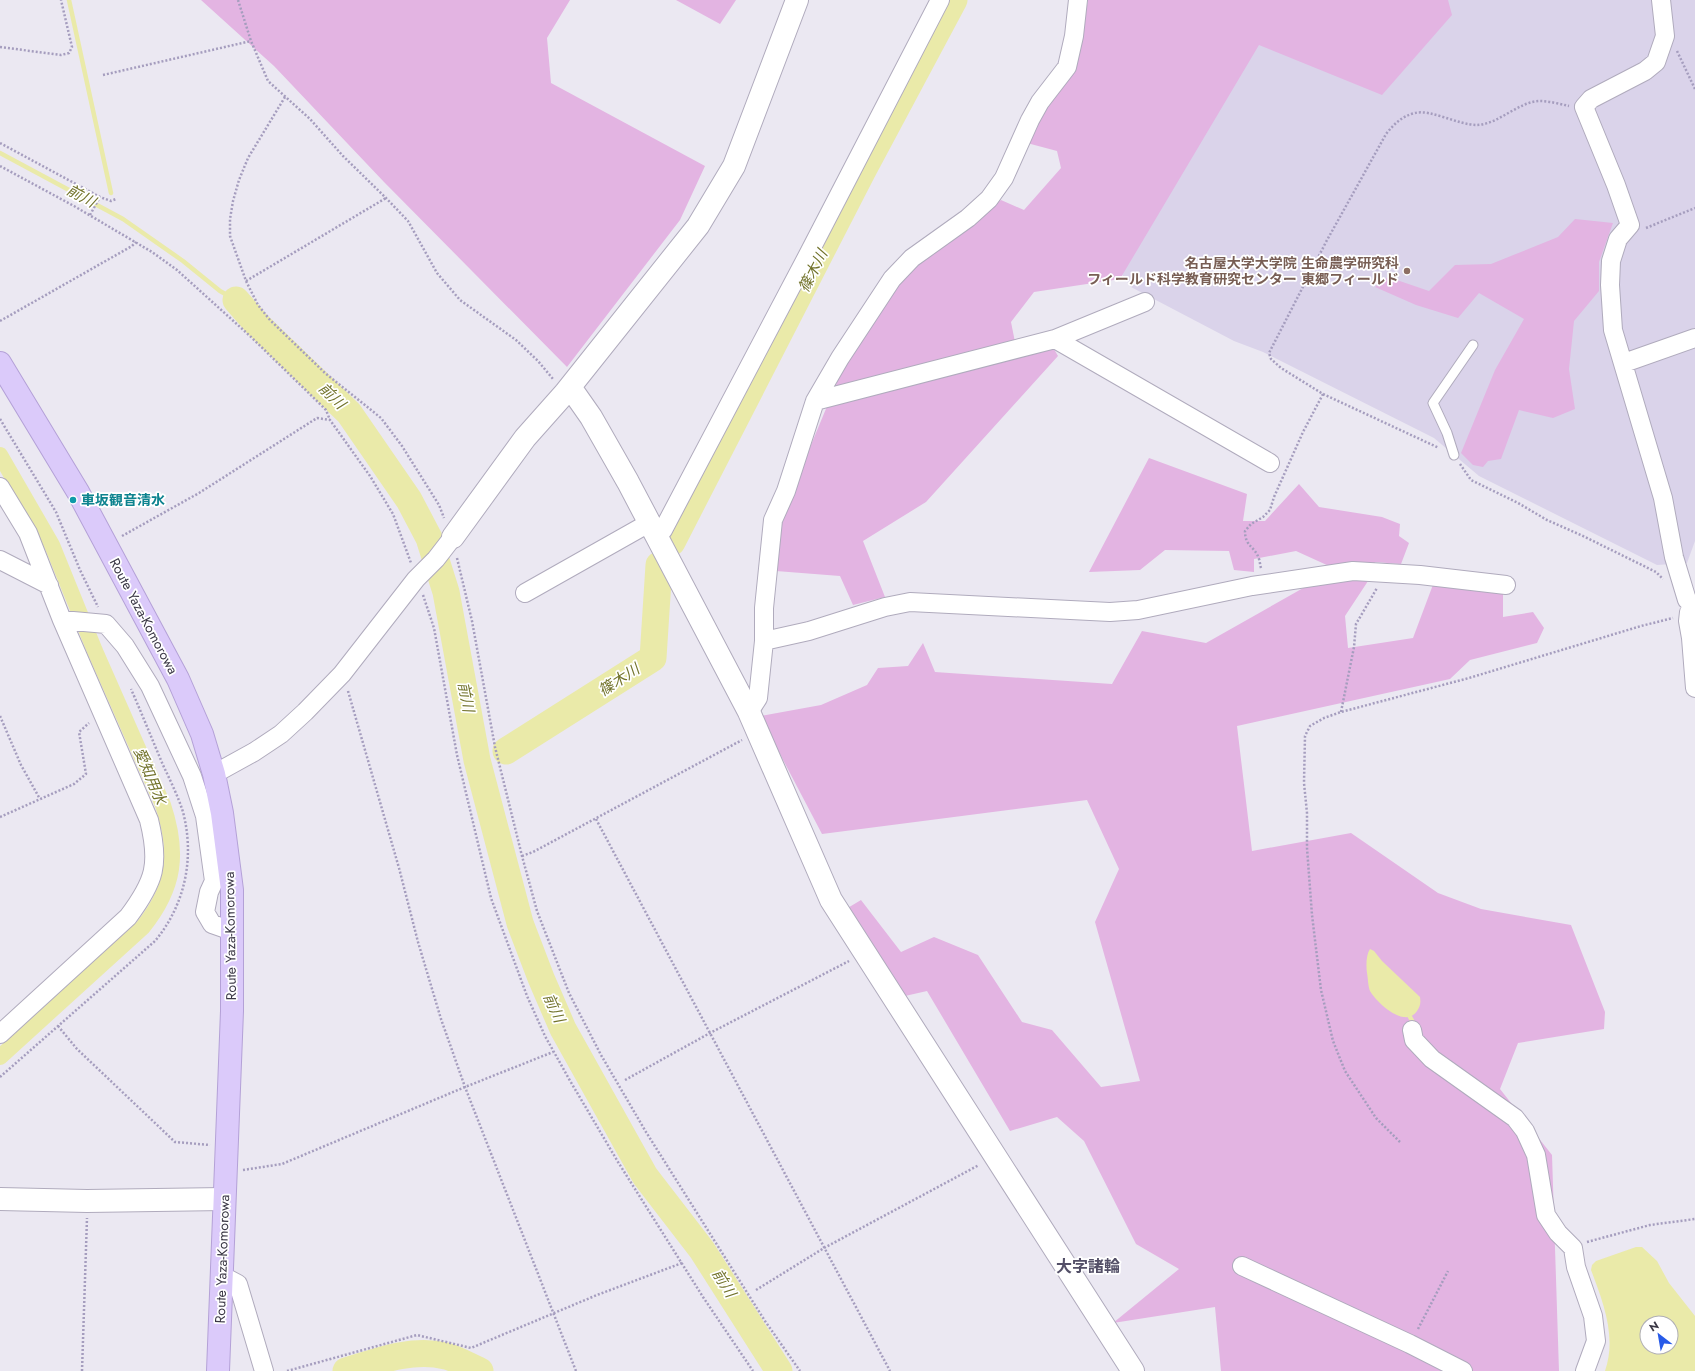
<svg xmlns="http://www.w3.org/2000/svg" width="1695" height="1371" font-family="Jost,'Noto Sans JP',sans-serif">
	<rect width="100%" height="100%" fill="#ebe8f2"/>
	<path fill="#dad3ea" d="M 1361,0 L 1695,0 L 1695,541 L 1687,563 L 1657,565 L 1479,476 L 1434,438 L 1263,352 L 1234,341 L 1131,287 L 1107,254 L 1228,41 L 1280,47 Z"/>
	<path fill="#e3b4e2" d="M 201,0 L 570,0 L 547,38 L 551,83 L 705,166 L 680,220 L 567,367 L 384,182 L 274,66 Z
		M 676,0 L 736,0 L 720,24 Z
		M 1088,0 L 1448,0 L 1452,15 L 1382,95 L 1259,45 L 1120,279 L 1034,292 L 1011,322 L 1017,352 L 1051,344 L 1058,356 L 926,502 L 863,541 L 885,597 L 853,605 L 840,576 L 776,571 L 779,522 L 845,363 L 905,273 L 1001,200 L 1024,210 L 1061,168 L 1057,151 L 1027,143 L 1046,104 L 1077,62 Z
		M 1575,219 L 1613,223 L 1599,262 L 1599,291 L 1574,321 L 1569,369 L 1575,409 L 1553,418 L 1519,410 L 1501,459 L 1488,461 L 1483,467 L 1473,465 L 1461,453 L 1495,370 L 1524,319 L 1479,293 L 1458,318 L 1416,305 L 1375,287 L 1388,277 L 1429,291 L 1455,265 L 1491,264 L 1558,237 Z
		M 1149,458 L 1247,494 L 1243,521 L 1265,521 L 1299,484 L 1319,507 L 1382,517 L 1400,524 L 1399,536 L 1409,543 L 1401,564 L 1375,562 L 1370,578 L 1345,616 L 1348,648 L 1413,638 L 1434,582 L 1503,589 L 1503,617 L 1533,612 L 1544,628 L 1537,643 L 1470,660 L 1450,679 L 1237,726 L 1252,851 L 1351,833 L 1438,893 L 1481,909 L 1571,925 L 1605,1012 L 1604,1029 L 1518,1043 L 1500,1089 L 1552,1155 L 1559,1371 L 1221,1371 L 1215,1307 L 1113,1323 L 1179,1269 L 1136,1244 L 1084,1141 L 1057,1117 L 1010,1131 L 927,991 L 905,996 L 846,909 L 861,900 L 901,952 L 934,937 L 978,955 L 1022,1022 L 1052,1030 L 1101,1087 L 1140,1081 L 1095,922 L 1119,869 L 1087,800 L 822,834 L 760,716 L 821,705 L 867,685 L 878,668 L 908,666 L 923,643 L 935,672 L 1112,684 L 1142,631 L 1206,643 L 1305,587 L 1329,566 L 1296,551 L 1254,559 L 1254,572 L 1234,570 L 1229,551 L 1165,550 L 1140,570 L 1089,572 Z"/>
	<path fill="#eaeaa9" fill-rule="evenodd" d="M 1370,949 L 1374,951 L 1382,961 L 1420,997 C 1421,1004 1420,1006 1417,1011 C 1405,1029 1377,1003 1370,991 C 1368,986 1368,978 1367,973 C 1366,966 1366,955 1370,949 Z
		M 1636,1247 L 1642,1247 L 1657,1261 L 1669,1283 L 1695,1316 L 1695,1371 L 1605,1371 C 1617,1337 1603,1302 1591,1270 L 1592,1265 L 1596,1261 ZM 1647,1323 L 1671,1323 L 1671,1347 L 1647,1347 Z"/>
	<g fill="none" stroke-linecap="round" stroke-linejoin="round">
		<path stroke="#eaeaa9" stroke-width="4.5" d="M 69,0 L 111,193
			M 0,153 L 123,219 L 183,261 L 220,291 L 236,300
			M 1410,1017 L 1415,1026"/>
		<path stroke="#eaeaa9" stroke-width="16" d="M 0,455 L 52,545 L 95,651 L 163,805 C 179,853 175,887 143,927 L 0,1057"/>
		<path stroke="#eaeaa9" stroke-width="27" d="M 236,300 L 257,324 L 349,413 L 409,500 L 429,538 L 446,592 L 477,760 L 520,923 L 541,978 L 563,1029 L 645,1176 L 702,1250 L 779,1371
			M 672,542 L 862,172 L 954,0
			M 506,751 L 653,658 L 659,565
			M 346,1371 C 378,1361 412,1348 446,1356 C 457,1359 469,1366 480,1371"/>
		<g stroke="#b0abbd" stroke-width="11">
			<path id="service" d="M 1454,455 L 1447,433 L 1433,403 L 1473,345"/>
		</g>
		<g stroke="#b0abbd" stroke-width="20">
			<path id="minor" d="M 1661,0 L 1665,36 L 1656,62 L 1645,71 L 1591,99 L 1584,107 L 1616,185 L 1630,225 L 1618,239 L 1611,261 L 1610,285 L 1613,330 L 1663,498 L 1674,557 L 1687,600 L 1695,605
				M 1055,339 L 1270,463
				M 1624,363 L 1695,338
				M 815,401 L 1055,339 L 1145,302
				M 0,487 L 28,533 L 62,620 L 149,820 C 160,864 155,881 128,917 L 0,1034
				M 657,537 L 663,530 L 809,253 L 940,0
				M 0,560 L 49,585
				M 525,593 L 649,523
				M 1689,612 L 1688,621 L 1691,638 L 1695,688
				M 62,620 L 106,624 L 125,646 L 150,686 L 192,776 L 205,816 L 214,881 L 209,892 L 205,912 L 212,924 L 232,931
				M 764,641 L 809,631 L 885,607 L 910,602 L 1110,612 L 1138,610 L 1252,586 L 1353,571 L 1420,575 L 1506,585
				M 749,712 L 758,698 L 764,641 L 764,608 L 773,520 L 786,491 L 815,401 L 840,358 L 892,279 L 912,258 L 968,218 L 989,199 L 1004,178 L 1030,120 L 1040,102 L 1067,67 L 1074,36 L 1078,0
				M 214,774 L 254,752 L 281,734 L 305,712 L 342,674 L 416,579 L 436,559 L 453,537
				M 1412,1030 L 1414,1040 L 1432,1059 L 1515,1118 L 1525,1131 L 1536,1155 L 1546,1215 L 1558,1233 L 1573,1248 L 1576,1267 L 1593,1316 L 1596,1341 L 1585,1371
				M 1242,1266 L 1410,1344 L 1463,1371
				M 221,1275 L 238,1284 L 264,1371"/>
		</g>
		<g stroke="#b0abbd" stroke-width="24">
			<path id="tertiary" d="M 570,387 L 591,417 L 628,482 L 749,712 L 831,900 L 1133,1371
				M 453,537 L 525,438 L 565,393 L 698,226 L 734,166 L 797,0
				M 0,1199 L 87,1201 L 224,1199"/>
		</g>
		<g stroke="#b4a1d7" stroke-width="24">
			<path id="secondary" d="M 0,363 L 78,492 L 178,679 L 202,734 L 214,774 L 222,813 L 232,890 L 232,1011 L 218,1371"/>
		</g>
		<path stroke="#a59dbe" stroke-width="2.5" stroke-dasharray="2 2" stroke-linecap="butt" d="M 238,0 L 251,41 L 268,81 L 310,119 L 343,156 L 386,198 L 408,221 L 437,273 L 460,300 L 516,340 L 538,361 L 553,379
			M 0,47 L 61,55 L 69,53 L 72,47 L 61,0
			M 1677,51 L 1695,89
			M 103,75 L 251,41
			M 285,97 L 248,158 L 239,180 L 233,201 L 230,219 L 230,236 L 246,281 L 258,305 L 270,320 L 325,373 L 381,418 L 402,446 L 439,505 L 444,518
			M 0,143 L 100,197 L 111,201 L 116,199
			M 0,166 L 74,206 L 152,252 L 177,270 L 250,336 L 319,403 L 326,410 L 330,420
			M 90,215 L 100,197
			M 1646,228 L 1695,208
			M 246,281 L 386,198
			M 0,321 L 132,246 L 136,242
			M 1323,394 L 1439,448
			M 0,419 L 56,512 L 80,570 L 98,607
			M 1460,464 L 1471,480 L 1518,503 L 1547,520 L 1583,536 L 1656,572 L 1663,579
			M 122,536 L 199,493 L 317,418 L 330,420 L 370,476 L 393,514 L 411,563
			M 457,558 L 472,621 L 495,747 L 522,856 L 537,911 L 569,993 L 601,1055 L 646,1132 L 765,1321 L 800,1371
			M 1261,568 C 1260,565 1260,562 1259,559 C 1255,546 1245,547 1245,531 L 1251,524 L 1263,517 L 1270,510 L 1274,497 L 1303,432 L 1323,394 L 1281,368 L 1271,359 L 1269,353 L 1326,242 L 1386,134 C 1394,124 1402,116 1415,113 C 1431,109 1458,125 1477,125 C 1499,124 1518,102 1539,101 C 1549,101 1560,104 1569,106
			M 423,595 L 434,628 L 457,755 L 491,898 L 527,996 L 545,1036 L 569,1079 L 618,1162 L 703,1297 L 753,1371
			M 348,691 L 399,868 L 418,942 L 441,1019 L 465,1087 L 576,1371
			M 1341,712 L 1354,647 L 1356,624 L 1377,588
			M 0,716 L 21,765 L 40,799
			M 0,817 L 74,784 L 86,774 L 79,732 L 89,723
			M 596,819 L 890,1371
			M 522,856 L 533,852 L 742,740
			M 58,1026 L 77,1049 L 175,1142 L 210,1145
			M 0,1077 L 155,941 C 185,905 195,858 183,812 C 178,796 170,780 163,765 C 152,739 142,714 131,689
			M 625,1080 L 710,1033 L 849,961
			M 1400,1142 L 1376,1118 L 1345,1071 L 1333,1041 L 1321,990 L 1312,915 L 1307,848 L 1307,813 L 1304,783 L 1305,736 L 1310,726 L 1324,718 L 1341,712 L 1469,678 L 1641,626 L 1673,618
			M 243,1170 L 282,1164 L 465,1087 L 553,1052
			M 1587,1242 L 1650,1225 L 1695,1219
			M 756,1290 L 824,1248 L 979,1165
			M 1418,1329 L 1448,1271
			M 82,1371 L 87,1218
			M 287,1371 L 417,1335 L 471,1348 L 597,1295 L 682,1263"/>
		<use href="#service" stroke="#fff" stroke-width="9"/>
		<use href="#minor" stroke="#fff" stroke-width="18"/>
		<use href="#tertiary" stroke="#fff" stroke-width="22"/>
		<use href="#secondary" stroke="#dbcafa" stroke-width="22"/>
	</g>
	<circle fill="#8d6e63" stroke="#fff" stroke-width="1.5" cx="1407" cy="271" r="4"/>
	<circle fill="#0f9aa8" stroke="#fff" stroke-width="1.5" cx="73" cy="500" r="4"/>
	<g text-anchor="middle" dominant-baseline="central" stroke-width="3.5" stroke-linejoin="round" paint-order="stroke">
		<g font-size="14" font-weight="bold" fill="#785e54" stroke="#fff" text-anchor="end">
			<text x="1399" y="263">名古屋大学大学院 生命農学研究科<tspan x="1399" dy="16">フィールド科学教育研究センター 東郷フィールド</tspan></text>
		</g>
		<g font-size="14" font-weight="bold" fill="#0d838f" stroke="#fff" text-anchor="start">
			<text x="81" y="500">車坂観音清水</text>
		</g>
		<g font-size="14" fill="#3a3745" stroke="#fff">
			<text transform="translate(144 616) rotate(62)">Route Yaza-Komorowa</text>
			<text transform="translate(230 936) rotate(-91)">Route Yaza-Komorowa</text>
			<text transform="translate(222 1259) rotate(-88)">Route Yaza-Komorowa</text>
		</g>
		<g font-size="15" font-style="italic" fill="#72732b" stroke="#fff">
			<text transform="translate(81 196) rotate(28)">前川</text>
			<text transform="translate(813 271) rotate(-63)">篠木川</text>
			<text transform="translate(332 396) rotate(44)">前川</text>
			<text transform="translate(619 680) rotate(-33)">篠木川</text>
			<text transform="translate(466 697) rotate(79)">前川</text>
			<text transform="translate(150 776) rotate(67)">愛知用水</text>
			<text transform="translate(554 1008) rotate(66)">前川</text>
			<text transform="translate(724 1283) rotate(58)">前川</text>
		</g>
		<g font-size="16" font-weight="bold" fill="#534f67" stroke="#fff">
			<text x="1088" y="1266">大字諸輪</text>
		</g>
	</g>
	<g transform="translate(1659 1335) rotate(329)"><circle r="19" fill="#ffffff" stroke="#b0afb5"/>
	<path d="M0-3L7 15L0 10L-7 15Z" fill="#285be8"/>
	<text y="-6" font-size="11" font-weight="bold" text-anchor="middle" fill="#3a3745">N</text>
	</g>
</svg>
